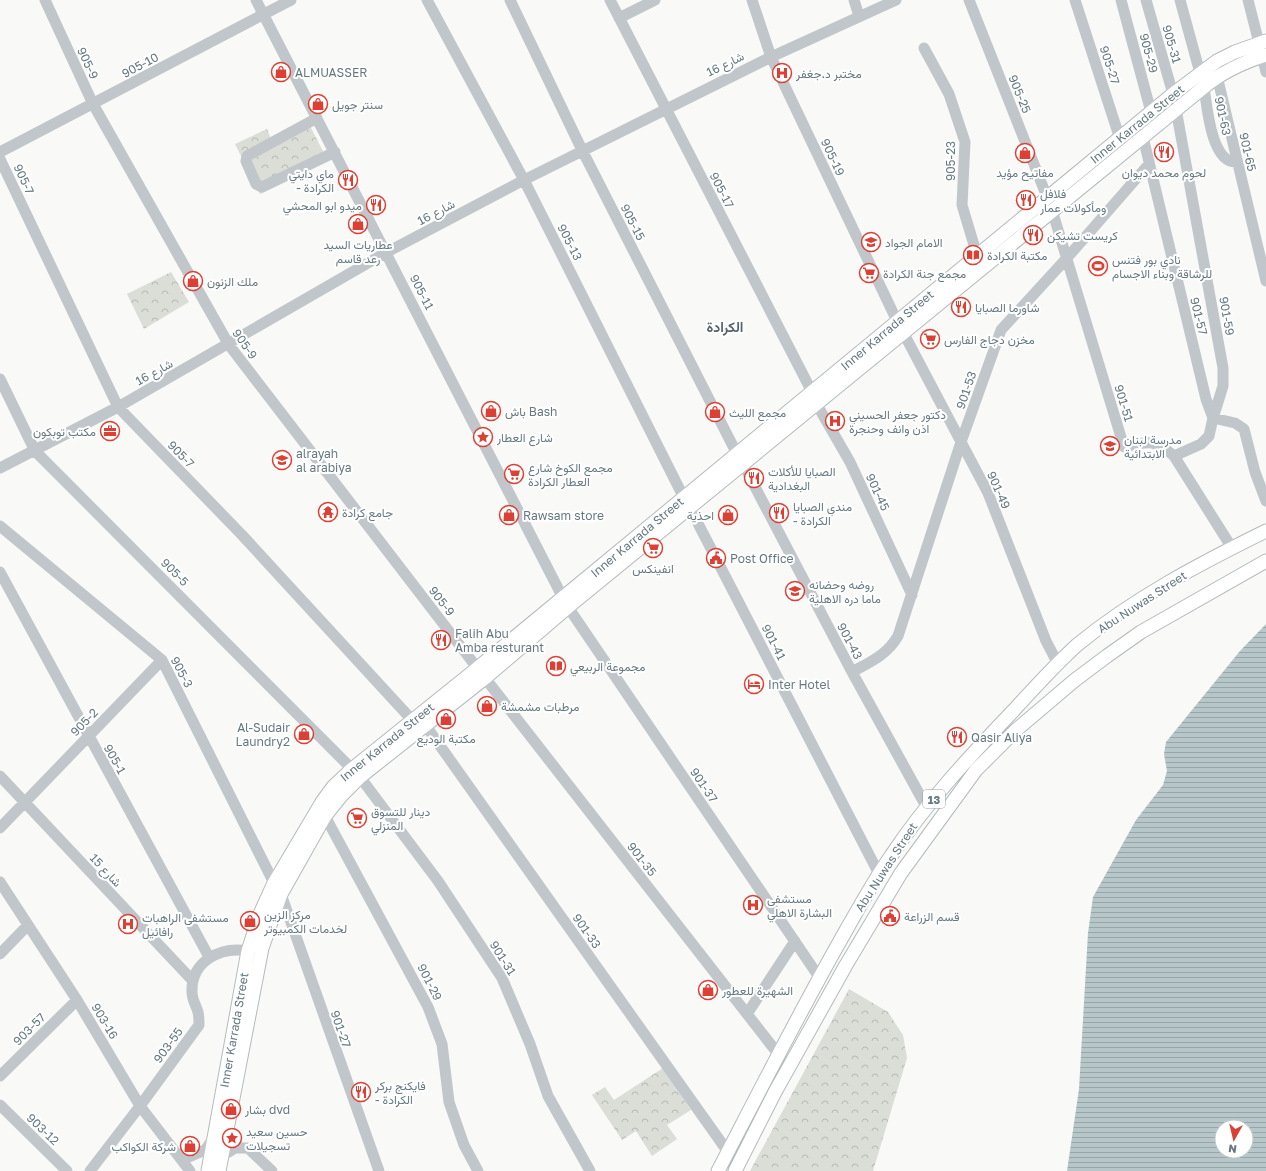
<svg xmlns="http://www.w3.org/2000/svg" width="1266" height="1171" font-family="'Golos Text',Vazirmatn,sans-serif">
	<defs>
		<pattern id="forest-crowns" width="20" height="18" patternUnits="userSpaceOnUse"><rect width="20" height="18" fill="#daded6"/><path d="M2 6a3 3 0 1 1 6 0M12 15a3 3 0 1 1 6 0" fill="none" stroke="#b4b9b3"/></pattern>
		<pattern id="water-rules" width="6" height="5" patternUnits="userSpaceOnUse"><rect width="6" height="5" fill="#b7c6c8"/><path d="M0 2.5h6" fill="none" stroke="#98a6a8"/></pattern>
	</defs>
	<rect width="100%" height="100%" fill="#f9f9f7"/>
	<path fill="url(#forest-crowns)" d="M 308,122 L 328,161 L 260,194 L 235,144 L 267,129 L 271,139 Z
		M 171,272 L 189,302 L 144,329 L 127,294 Z
		M 849,989 L 888,1012 L 903,1035 L 907,1058 L 873,1171 L 750,1171 Z
		M 663,1068 L 691,1110 L 667,1125 L 677,1139 L 652,1156 L 636,1131 L 622,1140 L 592,1095 L 605,1087 L 614,1100 Z"/>
	<path fill="url(#water-rules)" fill-rule="evenodd" d="M 1266,624 L 1266,1171 L 1067,1171 L 1079,1089 L 1088,933 L 1093,897 L 1136,820 L 1163,785 L 1167,771 L 1164,754 L 1166,742 L 1240,651 ZM 1222,1127 L 1246,1127 L 1246,1151 L 1222,1151 Z"/>
	<g fill="none" stroke-linecap="round" stroke-linejoin="round">
		<g stroke="#b4babd" stroke-width="15">
			<path id="major" d="M 208,1171 L 248,951 L 260,914 L 274,883 L 322,802 L 333,787 L 352,769 L 469,675 L 1173,94 L 1217,61 L 1235,52 L 1266,41
				M 219,1171 L 262,948 L 281,894 L 325,816 L 341,796 L 360,777 L 485,678 L 568,607 L 1204,87 C 1222,72 1244,62 1266,55
				M 718,1171 C 758,1094 797,1017 840,941 C 856,913 872,883 891,856 C 926,803 970,756 1014,710 C 1034,688 1055,665 1077,645 C 1134,598 1201,563 1266,531
				M 735,1171 L 775,1092 L 846,965 L 901,873 L 976,770 L 1016,730 L 1075,680 L 1107,656 L 1141,632 L 1266,561"/>
		</g>
		<path stroke="#c0c6c9" stroke-width="11" d="M 45,0 L 93,104 L 229,345 L 478,669
			M 256,0 L 563,598
			M 427,0 L 524,180 L 684,498
			M 510,0 L 582,150 L 737,454
			M 610,0 L 812,392
			M 752,0 L 771,57 L 897,321
			M 854,0 L 859,16
			M 969,0 L 1047,197
			M 1075,0 L 1120,139
			M 1121,0 L 1151,112
			M 1146,0 L 1173,94
			M 1180,0 L 1200,73
			M 1248,0 L 1259,43
			M 619,18 L 655,0
			M 924,48 L 949,94 L 965,142 L 962,205 L 977,255
			M 1262,56 L 1266,72
			M 1217,76 L 1266,281
			M 1204,87 C 1207,106 1211,164 1237,162
			M 1176,109 L 1223,368 L 1223,386 L 1213,418 L 1235,423 L 1244,429 L 1255,472 L 1266,501
			M 317,118 L 247,156 L 246,161 L 256,184 L 262,187 L 335,152
			M 1143,137 L 1206,399 L 1213,418 L 1209,436 L 1201,444 L 1174,456
			M 0,152 L 291,0
			M 0,159 L 118,407 L 242,535 L 413,721
			M 1052,210 L 1124,447 C 1148,441 1155,439 1174,456 L 1232,548
			M 903,332 L 988,493 L 1046,641 L 1058,664
			M 0,379 L 35,451 L 352,769
			M 816,403 L 850,462 L 912,595
			M 743,464 L 852,672 L 927,808
			M 0,468 L 118,407 L 387,252 L 524,180 L 771,57 L 896,0
			M 690,508 L 879,874
			M 0,526 L 162,660 L 274,883
			M 0,572 L 209,957
			M 568,607 L 819,977
			M 852,672 C 870,662 887,655 898,636 L 961,442 L 1001,330 L 1066,259 L 1149,164
			M 485,678 L 779,1055
			M 426,726 L 728,1152
			M 0,776 L 193,981
			M 360,777 L 438,881 L 502,978 L 530,1044 L 548,1096 L 590,1171
			M 325,816 L 428,1007 L 442,1044 L 449,1102 L 464,1145 L 478,1171
			M 0,828 L 162,660
			M 0,882 L 77,1000 L 140,1106 L 190,1171
			M 281,894 L 379,1171
			M 0,954 L 28,925
			M 747,1014 L 795,941
			M 0,1076 L 77,1000
			M 0,1105 L 67,1171
			M 222,1156 L 235,1148 L 248,1148 L 272,1171
			M 182,1160 L 205,1150 L 214,1138
			M 90,1171 L 140,1106 L 199,1025 C 199,1021 199,1016 198,1012 C 196,1005 192,1000 192,992 C 191,961 221,946 248,951"/>
		<use href="#major" stroke="#fff" stroke-width="13"/>
	</g>
	<defs>
		<g id="shop-ring" transform="scale(1)"><circle r="9.5" fill="#fff" stroke="#dc4034" stroke-width="1.5"/><path d="M-5-2.5h2.3a2.7 3.5 0 0 1 5.4 0H5L5.5 6h-11ZM-1.5-2.5h3a1.5 2.3 0 0 0-3 0Z" fill="#dc4034"/></g>
		<g id="hospital-ring" transform="scale(1)"><circle r="9.5" fill="#fff" stroke="#dc4034" stroke-width="1.5"/><path d="M-5-5h3v3.5h4V-5h3V5h-3V1.5h-4V5h-3Z" fill="#dc4034"/></g>
		<g id="restaurant-ring" transform="scale(1)"><circle r="9.5" fill="#fff" stroke="#dc4034" stroke-width="1.5"/><path d="M-5-6h1v4h1v-4h1v4h1v-4h1v5L-1.5 .5V6h-2V.5L-5-1ZM5-6V6H3V1.5H1.5Q1.5-4 5-6Z" fill="#dc4034"/></g>
		<g id="school-ring" transform="scale(1)"><circle r="9.5" fill="#fff" stroke="#dc4034" stroke-width="1.5"/><path d="M0-5L7-2L0 1L-7-2ZM-4 1L0 2.5L4 1V4Q0 6-4 4Z" fill="#dc4034"/></g>
		<g id="library-ring" transform="scale(1)"><circle r="9.5" fill="#fff" stroke="#dc4034" stroke-width="1.5"/><path d="M-6-4Q-3-5.5-.7-3.5V5Q-3 3-6 4ZM6-4Q3-5.5 .7-3.5V5Q3 3 6 4Z" fill="#dc4034"/></g>
		<g id="stadium-ring" transform="scale(1)"><circle r="9.5" fill="#fff" stroke="#dc4034" stroke-width="1.5"/><path d="M0-5a6.5 5 0 1 0 0 10a6.5 5 0 1 0 0-10ZM-3.5-1.8h7v3.6h-7Z" fill="#dc4034"/></g>
		<g id="supermarket-ring" transform="scale(1)"><circle r="9.5" fill="#fff" stroke="#dc4034" stroke-width="1.5"/><path d="M-6-5.5h2.5l.6 2H6L4.5 2H-2.5L-4.4-4H-6ZM-1.5 3.2a1.3 1.3 0 1 0 .1 0ZM3 3.2a1.3 1.3 0 1 0 .1 0Z" fill="#dc4034"/></g>
		<g id="office-ring" transform="scale(1)"><circle r="9.5" fill="#fff" stroke="#dc4034" stroke-width="1.5"/><path d="M-6-3h4V-5.5h4V-3h4V5H-6ZM-1-4.5V-3h2v-1.5ZM-6 0V1H6V0Z" fill="#dc4034"/></g>
		<g id="sight-ring" transform="scale(1)"><circle r="9.5" fill="#fff" stroke="#dc4034" stroke-width="1.5"/><path d="M0-6L1.8-2.2L6-1.7L2.9 1.2L3.7 5.4L0 3.3L-3.7 5.4L-2.9 1.2L-6-1.7L-1.8-2.2Z" fill="#dc4034"/></g>
		<g id="temple-ring" transform="scale(1)"><circle r="9.5" fill="#fff" stroke="#dc4034" stroke-width="1.5"/><path d="M0-6L5-2H3V0L6.5 2.5H4V6H1.5V3h-3V6H-4V2.5H-6.5L-3 0V-2H-5Z" fill="#dc4034"/></g>
		<g id="civic-ring" transform="scale(1)"><circle r="9.5" fill="#fff" stroke="#dc4034" stroke-width="1.5"/><path d="M-.6-6.5H3V-4.5H.6V-3L4-1V1h2V6H-6V1h2V-1L-.6-3ZM-1.2 2.5V6h2.4V2.5Z" fill="#dc4034"/></g>
		<g id="hotel-ring" transform="scale(1)"><circle r="9.5" fill="#fff" stroke="#dc4034" stroke-width="1.5"/><path d="M-6-4.5h1.5V1H6V5H4.5V3h-9V5H-6ZM-4 0a1.8 1.8 0 1 1 3.6 0ZM.5 0V-2.5h3Q6-2.5 6 0Z" fill="#dc4034"/></g>
	</defs>
	<g fill-rule="evenodd">
		<use href="#shop-ring" x="281" y="72"/>
		<use href="#hospital-ring" x="782" y="73"/>
		<use href="#shop-ring" x="318" y="104"/>
		<use href="#restaurant-ring" x="1164" y="152"/>
		<use href="#shop-ring" x="1025" y="153"/>
		<use href="#restaurant-ring" x="348" y="180"/>
		<use href="#restaurant-ring" x="1026" y="200"/>
		<use href="#restaurant-ring" x="376" y="205"/>
		<use href="#shop-ring" x="358" y="224"/>
		<use href="#restaurant-ring" x="1033" y="235"/>
		<use href="#school-ring" x="871" y="242"/>
		<use href="#library-ring" x="973" y="255"/>
		<use href="#stadium-ring" x="1098" y="266"/>
		<use href="#supermarket-ring" x="869" y="273"/>
		<use href="#shop-ring" x="193" y="281"/>
		<use href="#restaurant-ring" x="961" y="307"/>
		<use href="#supermarket-ring" x="930" y="339"/>
		<use href="#shop-ring" x="491" y="411"/>
		<use href="#shop-ring" x="715" y="412"/>
		<use href="#hospital-ring" x="835" y="421"/>
		<use href="#office-ring" x="110" y="431"/>
		<use href="#sight-ring" x="483" y="437"/>
		<use href="#school-ring" x="1110" y="446"/>
		<use href="#school-ring" x="282" y="460"/>
		<use href="#supermarket-ring" x="514" y="474"/>
		<use href="#restaurant-ring" x="754" y="478"/>
		<use href="#temple-ring" x="328" y="512"/>
		<use href="#restaurant-ring" x="779" y="513"/>
		<use href="#shop-ring" x="509" y="515"/>
		<use href="#shop-ring" x="728" y="515"/>
		<use href="#supermarket-ring" x="653" y="548"/>
		<use href="#civic-ring" x="716" y="558"/>
		<use href="#school-ring" x="795" y="591"/>
		<use href="#restaurant-ring" x="441" y="640"/>
		<use href="#library-ring" x="556" y="666"/>
		<use href="#hotel-ring" x="754" y="684"/>
		<use href="#shop-ring" x="487" y="706"/>
		<use href="#shop-ring" x="446" y="719"/>
		<use href="#shop-ring" x="304" y="734"/>
		<use href="#restaurant-ring" x="957" y="737"/>
		<use href="#supermarket-ring" x="357" y="818"/>
		<use href="#hospital-ring" x="753" y="905"/>
		<use href="#civic-ring" x="890" y="916"/>
		<use href="#shop-ring" x="250" y="921"/>
		<use href="#hospital-ring" x="128" y="924"/>
		<use href="#shop-ring" x="708" y="990"/>
		<use href="#restaurant-ring" x="361" y="1092"/>
		<use href="#shop-ring" x="231" y="1109"/>
		<use href="#sight-ring" x="232" y="1138"/>
		<use href="#shop-ring" x="190" y="1146"/>
	</g>
	<g text-anchor="middle" dominant-baseline="central" stroke-width="4" stroke-linejoin="round" paint-order="stroke">
		<rect fill="#fff" stroke="#93a1a7" stroke-width="1" x="923" y="790" width="22" height="18" rx="3"/>
		<g font-size="11" font-weight="bold" fill="#657981">
			<text x="934" y="799">13</text>
		</g>
		<g font-size="12" fill="#657981" stroke="#fff">
			<text transform="translate(1172 44) rotate(74)">905-31</text>
			<text transform="translate(1149 53) rotate(75)">905-29</text>
			<text transform="translate(88 63) rotate(65)">905-9</text>
			<text transform="translate(725 64) rotate(-26)">شارع 16</text>
			<text transform="translate(140 65) rotate(-28)">905-10</text>
			<text transform="translate(1110 65) rotate(72)">905-27</text>
			<text transform="translate(1020 94) rotate(68)">905-25</text>
			<text transform="translate(1223 116) rotate(78)">901-63</text>
			<text transform="translate(1137 124) rotate(-39)">Inner Karrada Street</text>
			<text transform="translate(1248 152) rotate(77)">901-65</text>
			<text transform="translate(833 157) rotate(65)">905-19</text>
			<text transform="translate(950 161) rotate(-90)">905-23</text>
			<text transform="translate(24 179) rotate(65)">905-7</text>
			<text transform="translate(722 190) rotate(63)">905-17</text>
			<text transform="translate(436 212) rotate(-28)">شارع 16</text>
			<text transform="translate(633 222) rotate(63)">905-15</text>
			<text transform="translate(570 242) rotate(63)">905-13</text>
			<text transform="translate(422 292) rotate(63)">905-11</text>
			<text transform="translate(1199 316) rotate(76)">901-57</text>
			<text transform="translate(1227 316) rotate(80)">901-59</text>
			<text transform="translate(887 330) rotate(-40)">Inner Karrada Street</text>
			<text transform="translate(245 344) rotate(55)">905-9</text>
			<text transform="translate(154 372) rotate(-29)">شارع 16</text>
			<text transform="translate(966 390) rotate(-71)">901-53</text>
			<text transform="translate(1124 403) rotate(73)">901-51</text>
			<text transform="translate(181 454) rotate(46)">905-7</text>
			<text transform="translate(999 490) rotate(66)">901-49</text>
			<text transform="translate(878 492) rotate(65)">901-45</text>
			<text transform="translate(637 537) rotate(-40)">Inner Karrada Street</text>
			<text transform="translate(175 572) rotate(45)">905-5</text>
			<text transform="translate(442 601) rotate(52)">905-9</text>
			<text transform="translate(1142 602) rotate(-33)">Abu Nuwas Street</text>
			<text transform="translate(850 641) rotate(62)">901-43</text>
			<text transform="translate(774 642) rotate(63)">901-41</text>
			<text transform="translate(182 672) rotate(62)">905-3</text>
			<text transform="translate(84 722) rotate(-46)">905-2</text>
			<text transform="translate(387 742) rotate(-39)">Inner Karrada Street</text>
			<text transform="translate(115 759) rotate(61)">905-1</text>
			<text transform="translate(704 785) rotate(56)">901-37</text>
			<text transform="translate(642 859) rotate(52)">901-35</text>
			<text transform="translate(886 867) rotate(-57)">Abu Nuwas Street</text>
			<text transform="translate(106 870) rotate(47)">شارع 15</text>
			<text transform="translate(587 931) rotate(55)">901-33</text>
			<text transform="translate(503 958) rotate(58)">901-31</text>
			<text transform="translate(430 982) rotate(63)">901-29</text>
			<text transform="translate(105 1021) rotate(59)">903-16</text>
			<text transform="translate(29 1029) rotate(-45)">903-57</text>
			<text transform="translate(341 1029) rotate(71)">901-27</text>
			<text transform="translate(234 1030) rotate(-80)">Inner Karrada Street</text>
			<text transform="translate(168 1045) rotate(-54)">903-55</text>
			<text transform="translate(43 1129) rotate(44)">903-12</text>
		</g>
		<g font-size="12" fill="#657981" stroke="#fff" text-anchor="start">
			<text x="295" y="72">ALMUASSER</text>
			<text x="796" y="73">مختبر د.جغفر</text>
			<text x="332" y="104">سنتر جويل</text>
			<text x="1025" y="172" text-anchor="middle">مفاتيح مؤيد</text>
			<text x="1164" y="172" text-anchor="middle">لحوم محمد ديوان</text>
			<text x="334" y="173" text-anchor="end">ماي دايتي<tspan x="334" dy="14">- الكرادة</tspan></text>
			<text x="1040" y="193">فلافل<tspan x="1040" dy="14">ومأكولات عمار</tspan></text>
			<text x="362" y="205" text-anchor="end">ميدو ابو المحشي</text>
			<text x="1047" y="235">كريست تشيكن</text>
			<text x="885" y="242">الامام الجواد</text>
			<text x="358" y="244" text-anchor="middle">عطاريات السيد<tspan x="358" dy="14">رعد قاسم</tspan></text>
			<text x="987" y="255">مكتبة الكرادة</text>
			<text x="1112" y="259">نادي بور فتنس<tspan x="1112" dy="14">للرشاقة وبناء الاجسام</tspan></text>
			<text x="883" y="273">مجمع جنة الكرادة</text>
			<text x="207" y="281">ملك الزنون</text>
			<text x="975" y="307">شاورما الصبايا</text>
			<text x="944" y="339">مخزن دجاج الفارس</text>
			<text x="505" y="411">باش Bash</text>
			<text x="729" y="412">مجمع الليث</text>
			<text x="849" y="414">دكتور جعفر الحسيني<tspan x="849" dy="14">اذن وانف وحنجرة</tspan></text>
			<text x="96" y="431" text-anchor="end">مكتب توبكون</text>
			<text x="497" y="437">شارع العطار</text>
			<text x="1124" y="439">مدرسة لبنان<tspan x="1124" dy="14">الابتدائية</tspan></text>
			<text x="296" y="453">alrayah<tspan x="296" dy="14">al arabiya</tspan></text>
			<text x="528" y="467">مجمع الكوخ شارع<tspan x="528" dy="14">العطار الكرادة</tspan></text>
			<text x="768" y="471">الصبايا للأكلات<tspan x="768" dy="14">البغدادية</tspan></text>
			<text x="793" y="506">مندي الصبايا<tspan x="793" dy="14">- الكرادة</tspan></text>
			<text x="342" y="512">جامع كرادة</text>
			<text x="523" y="515">Rawsam store</text>
			<text x="714" y="515" text-anchor="end">احذية</text>
			<text x="730" y="558">Post Office</text>
			<text x="653" y="568" text-anchor="middle">انفينكس</text>
			<text x="809" y="584">روضه وحضانه<tspan x="809" dy="14">ماما دره الاهلية</tspan></text>
			<text x="455" y="633">Falih Abu<tspan x="455" dy="14">Amba resturant</tspan></text>
			<text x="570" y="666">مجموعة الربيعي</text>
			<text x="768" y="684">Inter Hotel</text>
			<text x="501" y="706">مرطبات مشمشة</text>
			<text x="290" y="727" text-anchor="end">Al-Sudair<tspan x="290" dy="14">Laundry2</tspan></text>
			<text x="971" y="737">Qasir Aliya</text>
			<text x="446" y="738" text-anchor="middle">مكتبة الوديع</text>
			<text x="371" y="811">دينار للتسوق<tspan x="371" dy="14">المنزلي</tspan></text>
			<text x="767" y="898">مستشفى<tspan x="767" dy="14">البشارة الاهلي</tspan></text>
			<text x="264" y="914">مركز الزين<tspan x="264" dy="14">لخدمات الكمبيوتر</tspan></text>
			<text x="904" y="916">قسم الزراعة</text>
			<text x="142" y="917">مستشفى الراهبات<tspan x="142" dy="14">رافائيل</tspan></text>
			<text x="722" y="990">الشهيرة للعطور</text>
			<text x="375" y="1085">فايكنج بركر<tspan x="375" dy="14">- الكرادة</tspan></text>
			<text x="245" y="1109">بشار dvd</text>
			<text x="246" y="1131">حسين سعيد<tspan x="246" dy="14">تسجيلات</tspan></text>
			<text x="176" y="1146" text-anchor="end">شركة الكواكب</text>
		</g>
		<g font-size="14" font-weight="bold" fill="#57666c" stroke="#fff">
			<text x="725" y="326">الكرادة</text>
		</g>
	</g>
	<g transform="translate(1234 1139) rotate(188)"><circle r="19" fill="#ffffff" stroke="#c1c9cd"/>
	<path d="M0-3L7 15L0 10L-7 15Z" fill="#dc4034"/>
	<text y="-6" font-size="11" font-weight="bold" text-anchor="middle" fill="#657981">N</text>
	</g>
</svg>
